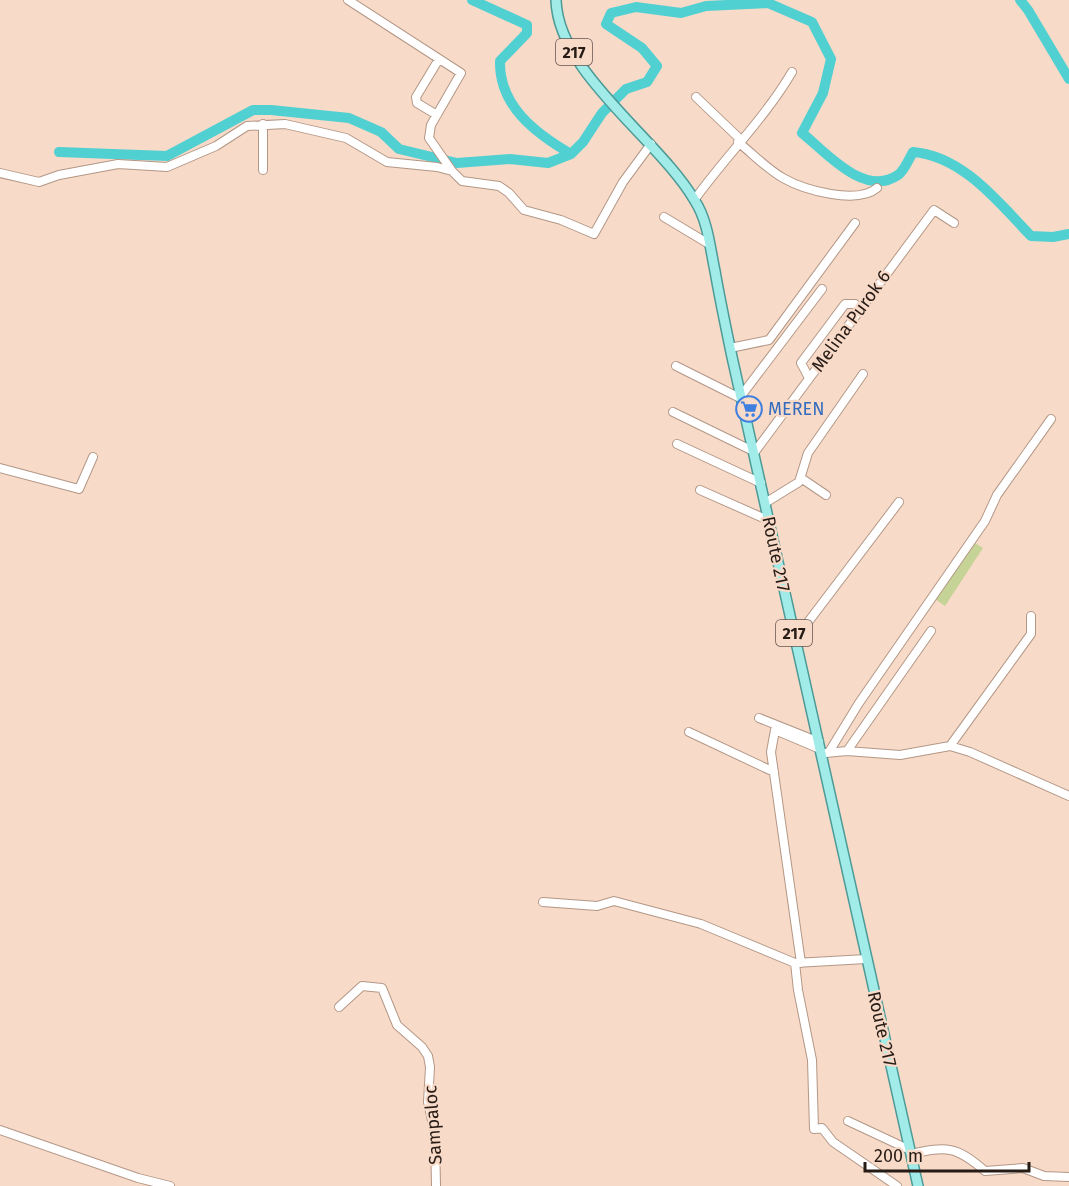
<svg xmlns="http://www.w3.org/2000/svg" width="1069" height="1186" font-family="'Fira Sans',sans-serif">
	<rect width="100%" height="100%" fill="#f8dac8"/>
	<path fill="#c6d396" d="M 970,540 L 983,548 L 945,606 L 932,597 Z"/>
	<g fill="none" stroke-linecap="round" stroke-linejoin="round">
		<path stroke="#51d0d2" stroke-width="10" d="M 472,0 L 527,25 L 527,33 L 500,61 C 499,106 535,133 571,154
			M 1020,0 L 1028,10 L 1069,79
			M 59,152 L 167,156 L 253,110 L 271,110 L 349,118 L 381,132 L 399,149 L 457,163 L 510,159 L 548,163 L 571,154 L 583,142 L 602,113 L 626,89 L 647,82 L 657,66 L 642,48 L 606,24 L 611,13 L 636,7 L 681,13 L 706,6 L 768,3 L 812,22 L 831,59 L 823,93 L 802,133 C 826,152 864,198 898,175 C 904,171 909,159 913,152 C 963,156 999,203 1031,236 L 1053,237 L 1069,234"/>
		<g stroke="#b39786" stroke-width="10">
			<path id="minor" d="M 348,0 L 461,73 L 431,125 L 429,138 L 452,171
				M 696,97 L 740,139
				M 437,115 L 417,103 L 416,97 L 439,59
				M 263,124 L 263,170
				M 738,142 C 753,154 767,169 783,178 C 804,190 857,205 877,188
				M 0,173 L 39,182 L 59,175 L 118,164 L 167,167 L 216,146 L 247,126 L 285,124 L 346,138 L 387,162 L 437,167 L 452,171 L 462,181 L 499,186 L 509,193 L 524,210 L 561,220 L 594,234 L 623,182 L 651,144
				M 695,199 C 726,156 765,118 792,72
				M 664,217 L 709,244
				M 730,348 L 769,340 L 855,223
				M 676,366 L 742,399
				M 809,378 L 801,363 L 845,304 L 855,304 L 861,310
				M 741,396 L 822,289
				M 673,412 L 753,451
				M 677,444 L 761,483
				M 754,453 L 934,210 L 954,223
				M 0,468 L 79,489 L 93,457
				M 801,478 L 826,495
				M 700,490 L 770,521
				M 765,503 L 799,482 L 808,453 L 863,374
				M 796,638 L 899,502
				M 759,718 L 819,742
				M 689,732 L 774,772
				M 950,746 L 1031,634 L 1031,616
				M 847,751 L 931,631
				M 829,752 L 859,703 L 985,521 L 997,495 L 1051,419
				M 826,753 L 847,751 L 900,755 L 950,746 L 970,752 L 1069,796
				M 543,902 L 597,906 L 614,901 L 701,924 L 795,963 L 866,959
				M 795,963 L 798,990 L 812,1060 L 814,1129 L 822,1128 L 833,1142 L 897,1186
				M 801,963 L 771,752 L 775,730 L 820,749
				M 339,1007 L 362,986 L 382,988 L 397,1025 L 422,1047 L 428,1056 L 430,1067 L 428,1102 L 435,1135 L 436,1186
				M 848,1121 L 910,1150
				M 0,1130 L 138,1178 L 170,1186
				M 911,1154 C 947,1146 956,1146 985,1171 L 1023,1168 L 1044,1176 L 1069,1177"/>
		</g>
		<g stroke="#4d9a96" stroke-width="12">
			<path id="major" d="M 556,0 C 558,73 659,139 695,201 C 708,221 710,248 715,271 C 720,300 726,328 732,357 L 918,1186"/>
		</g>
		<use href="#minor" stroke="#fff" stroke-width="8"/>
		<use href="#major" stroke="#a1ece9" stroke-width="9"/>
	</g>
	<defs>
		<g id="supermarket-ring" transform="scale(1.35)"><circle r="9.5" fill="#f8dac8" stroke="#3f7fe0" stroke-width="1.5"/><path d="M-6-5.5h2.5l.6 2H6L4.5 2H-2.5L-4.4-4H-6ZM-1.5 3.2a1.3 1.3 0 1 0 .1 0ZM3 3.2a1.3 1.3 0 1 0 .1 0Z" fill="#3f7fe0"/></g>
	</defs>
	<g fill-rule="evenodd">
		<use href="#supermarket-ring" x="749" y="409"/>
	</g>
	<g text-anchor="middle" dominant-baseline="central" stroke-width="4.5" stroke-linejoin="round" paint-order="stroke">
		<g fill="#f8dac8" stroke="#65544b" stroke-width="1.5">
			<rect x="556" y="39" width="36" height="26" rx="4.5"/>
			<rect x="776" y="620" width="36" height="26" rx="4.5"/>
		</g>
		<g font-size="16" font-weight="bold" fill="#261b15">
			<text x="574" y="52">217</text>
			<text x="794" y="633">217</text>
		</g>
		<g font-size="18" fill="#261b15" stroke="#f8dac8">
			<text transform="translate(851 321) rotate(-54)">Melina Purok 6</text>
			<text transform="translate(776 554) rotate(78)">Route 217</text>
			<text transform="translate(882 1029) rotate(77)">Route 217</text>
			<text transform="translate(433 1125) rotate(-94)">Sampaloc</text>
		</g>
		<g font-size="18" fill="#366cbe" stroke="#f8dac8" text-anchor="start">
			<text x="768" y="409">MEREN</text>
		</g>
	</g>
	<path d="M865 1162v9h164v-9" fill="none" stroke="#261b15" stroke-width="3"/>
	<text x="874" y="1162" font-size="18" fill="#261b15" stroke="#f8dac8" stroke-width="4.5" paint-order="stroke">200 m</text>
</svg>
